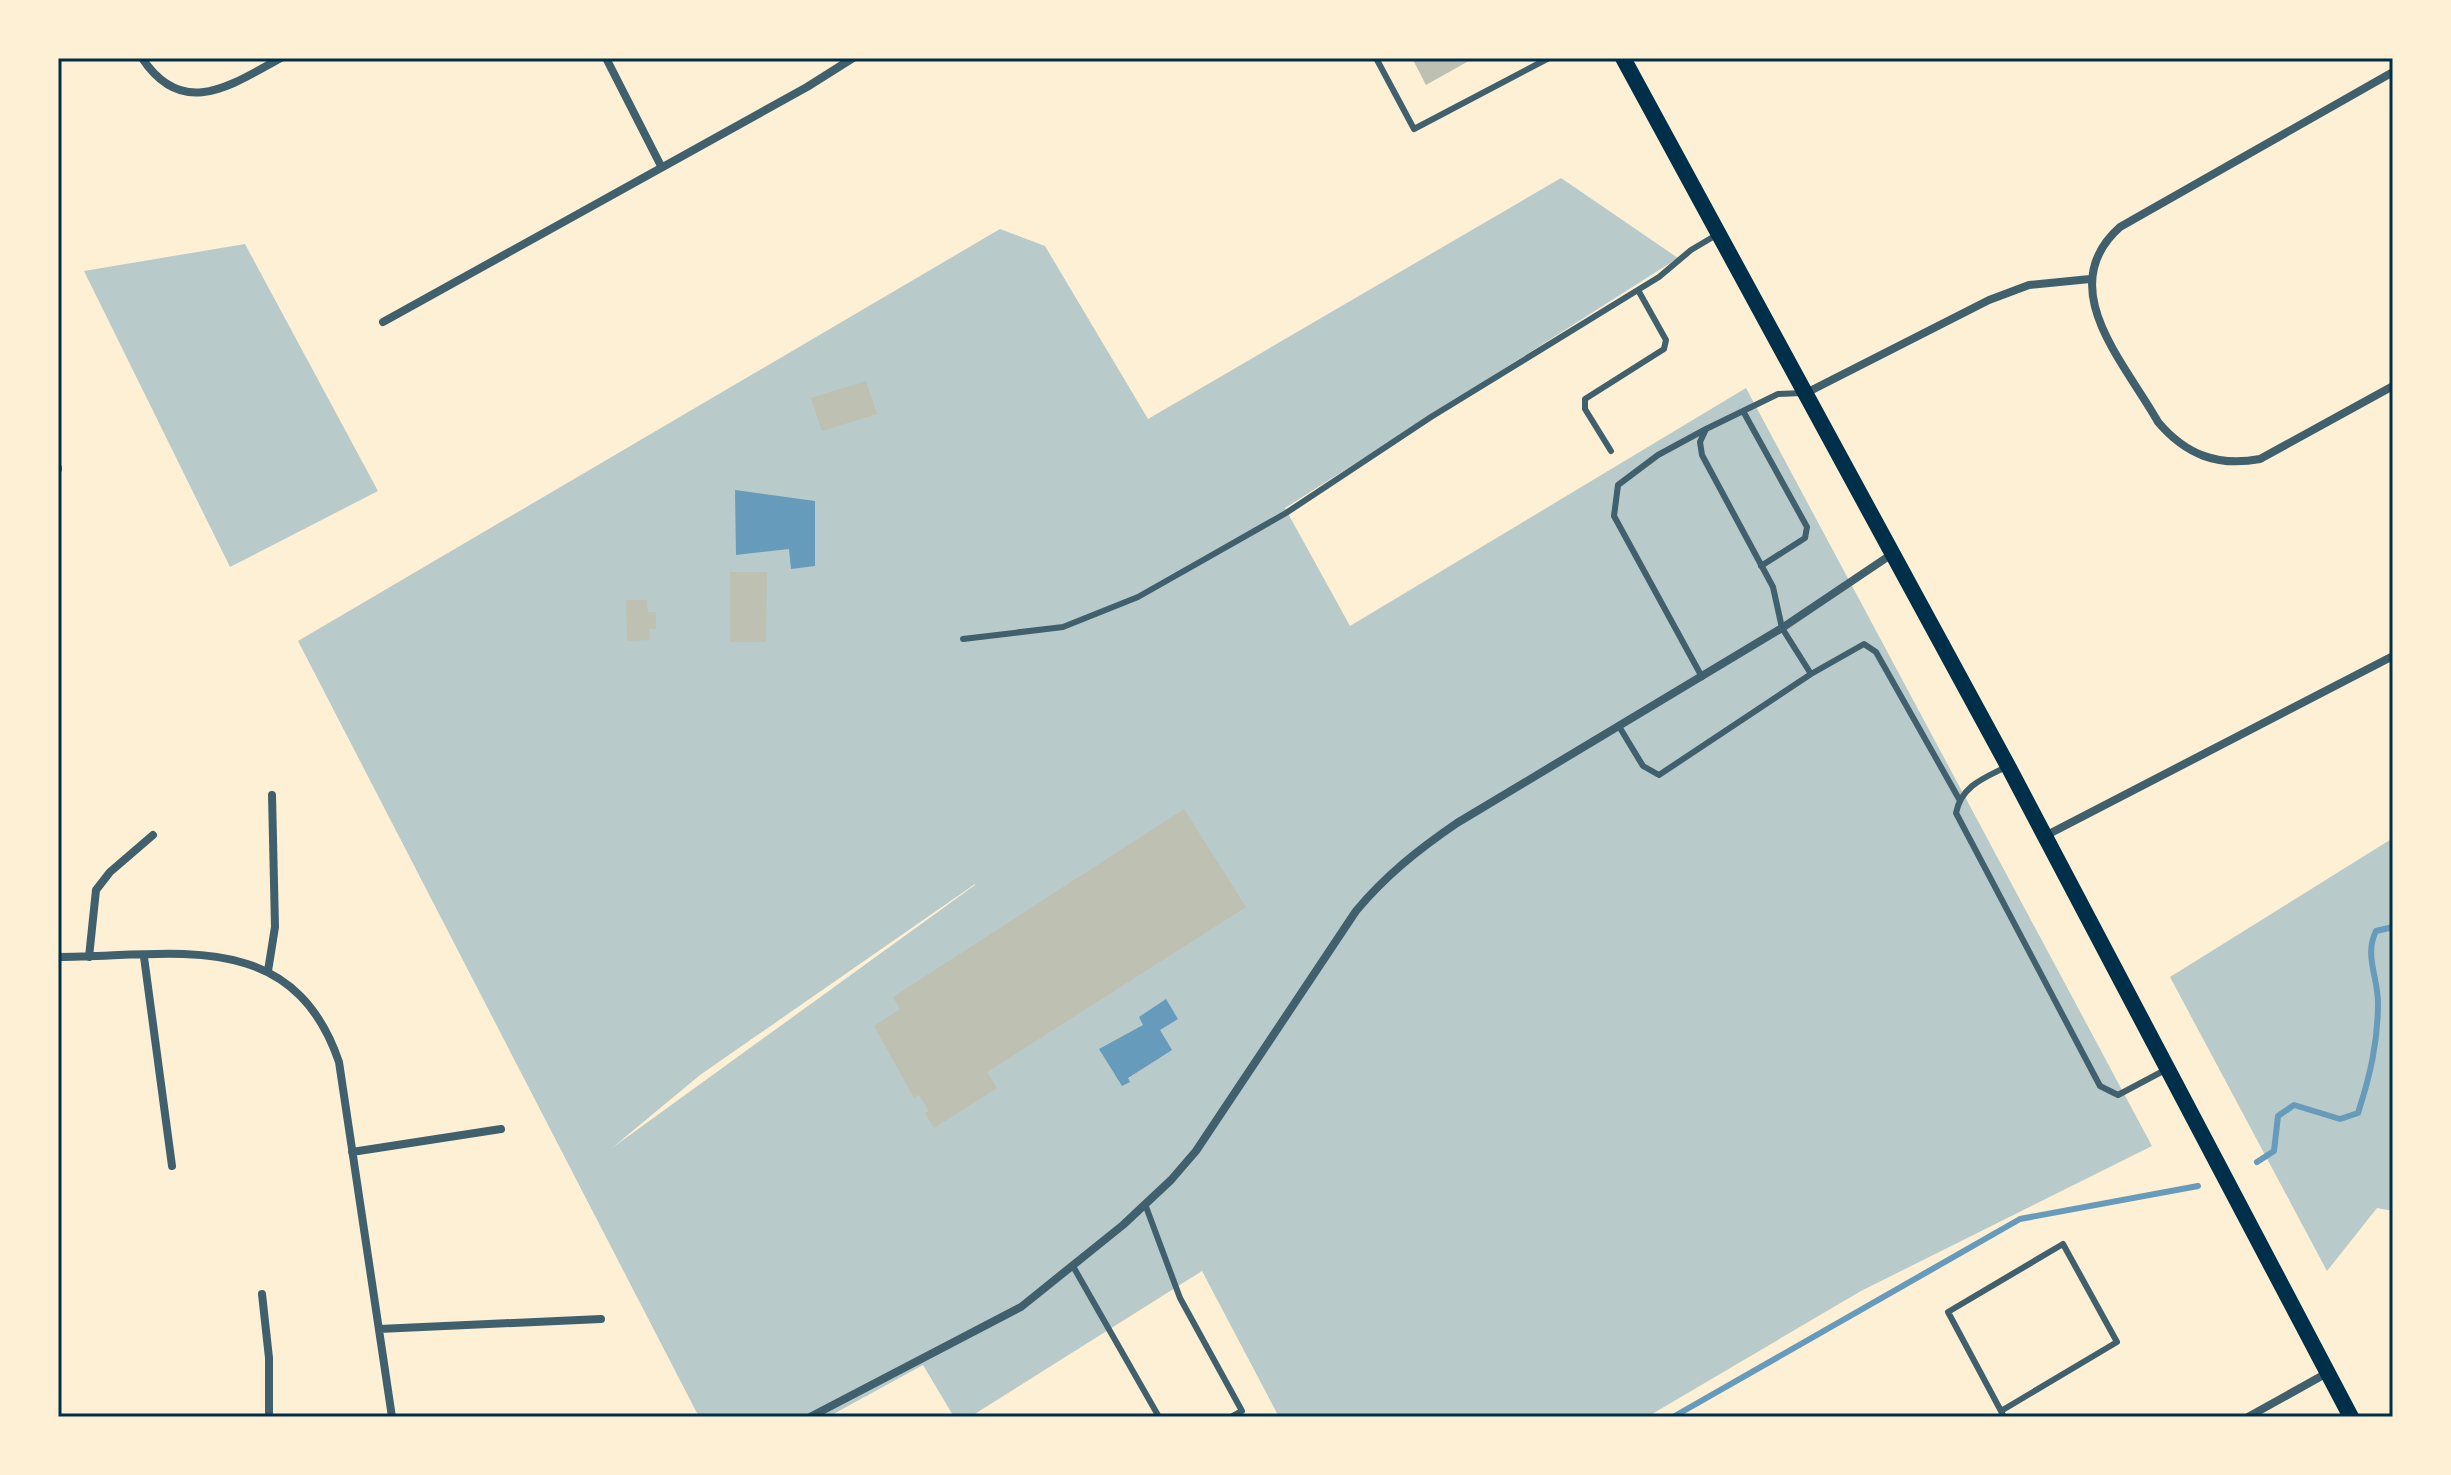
<svg xmlns="http://www.w3.org/2000/svg" width="2451" height="1475" font-family="Arial,sans-serif">
	<rect width="100%" height="100%" fill="#fdf0d5"/>
	<path fill="#b9caca" fill-rule="evenodd" d="M 1561,178 L 1678,258 L 1285,508 L 1350,626 L 1746,388 L 2152,1146 L 1861,1291 L 1647,1417 L 1279,1417 L 1202,1271 L 970,1417 L 954,1417 L 923,1365 L 828,1417 L 699,1417 L 298,641 L 1000,229 L 1045,246 L 1148,419 ZM 975,884 L 975,885 L 612,1148 L 700,1075 Z
		M 245,244 L 378,491 L 230,567 L 84,271 Z
		M 2393,838 L 2393,1211 L 2377,1208 L 2327,1271 L 2170,977 Z"/>
	<path fill="#669bbc" d="M 735,490 L 815,501 L 815,566 L 791,569 L 789,549 L 736,555 Z
		M 1166,999 L 1178,1019 L 1160,1030 L 1172,1050 L 1128,1078 L 1130,1082 L 1122,1086 L 1099,1049 L 1143,1025 L 1139,1017 Z"/>
	<g fill="none" stroke-linecap="round" stroke-linejoin="round">
		<path stroke="#669bbc" stroke-width="6" d="M 2257,1162 L 2274,1151 L 2278,1116 L 2294,1105 L 2340,1119 L 2358,1113 C 2370,1076 2378,1042 2378,1003 C 2378,977 2364,955 2376,931 L 2393,927
			M 1673,1417 L 2020,1219 L 2198,1186"/>
	</g>
	<path fill="#bec0b2" d="M 1412,58 L 1474,58 L 1426,85 Z
		M 866,381 L 877,414 L 822,431 L 811,398 Z
		M 730,572 L 767,572 L 766,642 L 730,642 Z
		M 626,600 L 647,600 L 648,612 L 656,612 L 656,629 L 649,629 L 650,640 L 627,641 Z
		M 1184,809 L 1246,907 L 987,1072 L 997,1088 L 934,1128 L 925,1113 L 929,1111 L 919,1095 L 914,1098 L 874,1026 L 900,1009 L 893,997 Z"/>
	<g fill="none" stroke-linecap="round" stroke-linejoin="round">
		<path stroke="#3f606c" stroke-width="6" d="M 1376,58 L 1414,129 L 1549,58
			M 1743,411 L 1807,527 L 1805,538 L 1761,566
			M 1611,451 L 1585,409 L 1585,399 L 1664,349 L 1666,340 L 1638,290
			M 963,639 L 1063,627 L 1138,597 L 1286,513 L 1431,417 L 1659,277 L 1691,250 L 1718,234
			M 1811,674 L 1864,644 L 1876,652 L 1959,799
			M 1702,677 L 1614,516 L 1618,485 L 1658,455 L 1706,429
			M 1620,728 L 1643,766 L 1659,775 L 1811,674 L 1782,628 L 1773,587 L 1702,455 L 1700,442 L 1706,429 L 1778,394 L 1803,393
			M 2006,767 C 1984,778 1961,786 1956,813 L 2100,1086 L 2118,1095 L 2167,1069
			M 1145,1204 L 1180,1298 L 1242,1411 L 1231,1417
			M 1074,1268 L 1159,1417
			M 2001,1411 L 2117,1342 L 2063,1244 L 1948,1312 L 2001,1411 L 2004,1417"/>
		<path stroke="#3f606c" stroke-width="8" d="M 142,58 C 183,120 231,85 281,58
			M 606,58 L 661,166
			M 2393,72 L 2120,227 C 2052,287 2125,363 2158,422 C 2186,455 2218,467 2260,459 L 2393,386
			M 383,322 L 807,87 L 853,58
			M 1806,393 L 1989,300 L 2029,285 L 2090,279
			M 58,468 L 58,469
			M 2045,836 L 2393,656
			M 58,957 C 173,957 292,925 339,1062 L 392,1417
			M 89,957 L 96,890 L 110,872 L 153,835
			M 144,957 L 172,1166
			M 268,971 L 275,927 L 272,795
			M 352,1152 L 501,1129
			M 262,1294 L 269,1358 L 269,1417
			M 379,1329 L 601,1319
			M 810,1417 L 1021,1307 L 1123,1225 L 1171,1180 L 1196,1151 L 1356,911 C 1386,875 1419,849 1457,823 L 1782,628 L 1892,554
			M 2248,1417 L 2327,1373"/>
		<path stroke="#003049" stroke-width="16" d="M 1623,58 L 2008,766 L 2351,1417"/>
	</g>
	<rect width="2451" height="1475" fill="none" stroke="#fdf0d5" stroke-width="120"/>
	<rect x="60" y="60" width="2331" height="1355" fill="none" stroke="#003049" stroke-width="3"/>
</svg>
